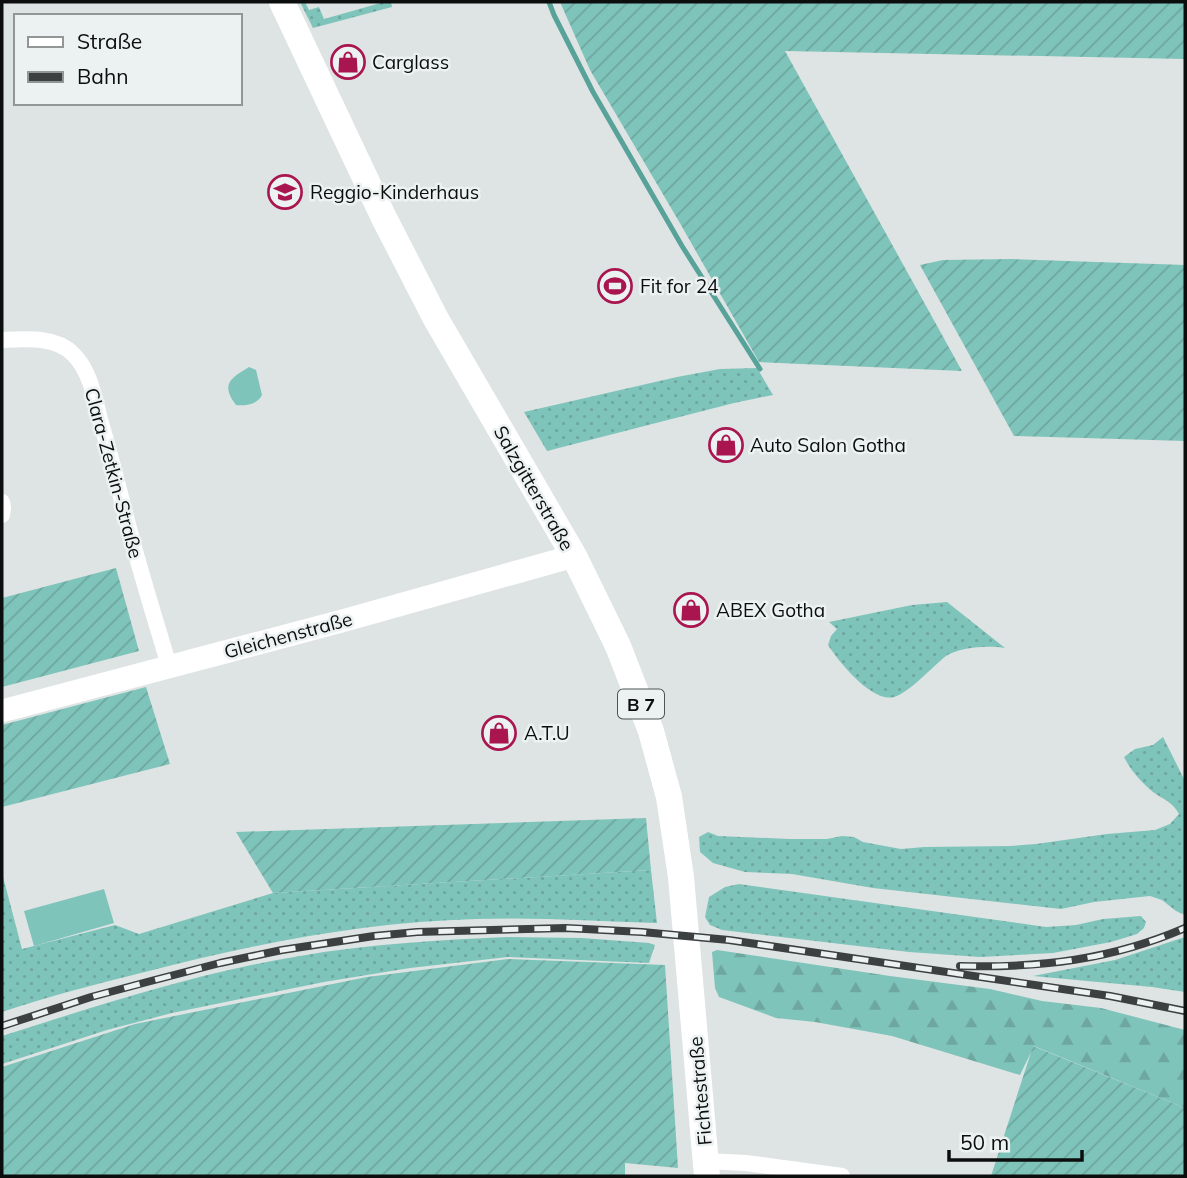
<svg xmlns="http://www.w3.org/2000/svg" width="1187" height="1178" font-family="Mulish,sans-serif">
	<defs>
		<pattern id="grass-dots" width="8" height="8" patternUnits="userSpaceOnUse" patternTransform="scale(1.75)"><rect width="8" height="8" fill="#7fc4ba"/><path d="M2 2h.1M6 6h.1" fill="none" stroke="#6da79f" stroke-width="1.8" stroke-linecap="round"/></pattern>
		<pattern id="forest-firs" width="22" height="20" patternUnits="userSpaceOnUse" patternTransform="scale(1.75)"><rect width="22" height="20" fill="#7fc4ba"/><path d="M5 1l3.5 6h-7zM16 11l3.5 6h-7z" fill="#6da79f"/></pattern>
		<pattern id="garden-furrows" width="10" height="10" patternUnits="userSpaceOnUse" patternTransform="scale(1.75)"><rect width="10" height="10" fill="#7fc4ba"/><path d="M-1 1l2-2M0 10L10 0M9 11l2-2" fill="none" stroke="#6da79f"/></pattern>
	</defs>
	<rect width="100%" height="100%" fill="#dee4e3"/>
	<path fill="url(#grass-dots)" d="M 300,2 L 305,2 L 309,10 L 319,7 L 324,19 L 384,2 L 391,2 L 392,7 L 313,28 Z
		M 757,368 L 773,395 L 734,403 L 547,451 L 524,412 L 677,377 L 720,369 Z
		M 947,602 L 1005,648 C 989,645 959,647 946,656 C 933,666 909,693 894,697 C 872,703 839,662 828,645 L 831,636 L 837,629 L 829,622 L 912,605 Z
		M 1163,737 L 1185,781 L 1185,915 L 1176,911 L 1162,900 L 1150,896 L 1094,902 L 1061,909 L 873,888 L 792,874 L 745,872 L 713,863 L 700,852 L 699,837 L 708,832 L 718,836 L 790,839 L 827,839 L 842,836 L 854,837 L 863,842 L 901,849 L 924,847 L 1010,846 L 1036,844 L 1107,834 L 1155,830 L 1170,824 L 1179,814 C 1173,802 1164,800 1153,792 C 1141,782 1131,771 1124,757 L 1135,749 L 1153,745 Z
		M 651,870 L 657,923 C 597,921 536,917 476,919 C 364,922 253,944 145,972 C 97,984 49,996 2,1012 L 2,873 L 22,949 L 115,925 L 139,934 L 273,893 Z
		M 739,884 L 1046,927 L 1076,925 L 1103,919 L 1141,916 L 1146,922 L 1144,928 L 1137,934 L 1111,942 L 1053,953 L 980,957 L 909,952 L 722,930 L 710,925 L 705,917 L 709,897 L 725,887 Z
		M 507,937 L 582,938 L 649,943 L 655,945 L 649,963 L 508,957 L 410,968 L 324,982 L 172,1013 L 107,1030 L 2,1064 L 2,1036 C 100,1005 199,972 300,956 C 368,944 438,940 507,937 Z
		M 1185,937 L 1185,992 L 1152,987 L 1033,976 L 1115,960 Z"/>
	<path fill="url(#forest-firs)" d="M 717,950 L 890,976 L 990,989 L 1042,1001 L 1101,1008 L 1185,1030 L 1185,1108 L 1034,1046 L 1020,1075 L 892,1036 L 815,1022 L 776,1018 L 719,997 L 715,988 L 712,952 Z"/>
	<path fill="#7fc4ba" d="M 249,367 L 256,370 L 262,395 C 258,404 246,406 236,405 C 220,384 231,378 249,367 Z
		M 104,889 L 114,923 L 34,946 L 24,911 Z"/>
	<path fill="url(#garden-furrows)" d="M 560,2 L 1185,2 L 1185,59 L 785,51 L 962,371 L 759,362 L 681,225 L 590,70 Z
		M 1012,259 L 1185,265 L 1185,441 L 1014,436 L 920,265 L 943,260 Z
		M 116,568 L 139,651 L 2,687 L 2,598 Z
		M 146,687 L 170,764 L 2,807 L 2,725 Z
		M 646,818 L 651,870 L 273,893 L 236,832 Z
		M 508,959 L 665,965 L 678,1168 L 625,1163 L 625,1176 L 2,1176 L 2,1067 L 135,1024 L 367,977 Z
		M 1033,1046 L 1185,1108 L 1185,1176 L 991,1176 Z"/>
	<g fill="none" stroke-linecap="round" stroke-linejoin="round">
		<path stroke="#57a299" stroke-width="5" d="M 549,2 L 554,15 L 593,92 L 682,246 L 760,369"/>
		<path stroke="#fff" stroke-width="16" d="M 2,340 C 25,339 56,336 73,354 C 91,371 95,401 101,423 C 113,463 122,503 133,543 C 144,584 157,625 169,666
			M 2,502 L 3,507 L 2,515
			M 706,1161 L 746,1163 L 842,1176"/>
		<path stroke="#fff" stroke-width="23" d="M 2,711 L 342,621 L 574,556"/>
		<path stroke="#fff" stroke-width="26" d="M 282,2 L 384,218 L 436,319 L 574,556 L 618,646 L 651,731 L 669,797 L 681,877 L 707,1176"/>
		<g stroke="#3d4040" stroke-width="8">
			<path id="rail" d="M 960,966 C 1040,968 1111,960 1185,928
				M 2,1026 L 91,997 L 147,982 L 220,963 L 282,950 L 374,936 L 417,932 L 566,928 L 642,932 L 729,940 L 1110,996 L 1185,1011"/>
		</g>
		<use href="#rail" stroke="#ebf2f1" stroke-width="5" stroke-dasharray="16" stroke-linecap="butt"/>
	</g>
	<defs>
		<g id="shop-ring" transform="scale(1.75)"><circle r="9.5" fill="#ebf2f1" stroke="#a8154f" stroke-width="1.5"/><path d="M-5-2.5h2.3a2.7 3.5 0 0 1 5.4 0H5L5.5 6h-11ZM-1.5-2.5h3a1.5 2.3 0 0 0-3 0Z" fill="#a8154f"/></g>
		<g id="school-ring" transform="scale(1.75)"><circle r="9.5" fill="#ebf2f1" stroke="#a8154f" stroke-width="1.5"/><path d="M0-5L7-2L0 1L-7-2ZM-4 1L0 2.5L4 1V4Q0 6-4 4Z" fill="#a8154f"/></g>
		<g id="stadium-ring" transform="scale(1.75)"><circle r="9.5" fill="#ebf2f1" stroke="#a8154f" stroke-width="1.5"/><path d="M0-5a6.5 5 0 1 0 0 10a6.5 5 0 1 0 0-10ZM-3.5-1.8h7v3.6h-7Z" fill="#a8154f"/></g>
	</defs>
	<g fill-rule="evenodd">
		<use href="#shop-ring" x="348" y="62"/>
		<use href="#school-ring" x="285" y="192"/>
		<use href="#stadium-ring" x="615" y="286"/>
		<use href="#shop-ring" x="726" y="445"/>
		<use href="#shop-ring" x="691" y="610"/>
		<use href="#shop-ring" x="499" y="733"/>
	</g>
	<g text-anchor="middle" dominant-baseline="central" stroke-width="5" stroke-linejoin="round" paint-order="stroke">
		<rect fill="#ebf2f1" stroke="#4f5252" stroke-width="2" x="618" y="689.5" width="46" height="29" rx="5"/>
		<g font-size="18" font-weight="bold" fill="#0c0e0e">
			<text x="641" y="704">B 7</text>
		</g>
		<g font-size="19" fill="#0c0e0e" stroke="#ebf2f1" text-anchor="start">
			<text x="372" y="62">Carglass</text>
			<text x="310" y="192">Reggio-Kinderhaus</text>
			<text x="640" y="286">Fit for 24</text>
			<text x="750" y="445">Auto Salon Gotha</text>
			<text x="716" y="610">ABEX Gotha</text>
			<text x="524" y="733">A.T.U</text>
		</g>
		<g font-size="19" fill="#0c0e0e" stroke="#ebf2f1">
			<text transform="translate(114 473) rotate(75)">Clara-Zetkin-Straße</text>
			<text transform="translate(534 488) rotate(60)">Salzgitterstraße</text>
			<text transform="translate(288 635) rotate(-15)">Gleichenstraße</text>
			<text transform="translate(700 1091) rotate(-95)">Fichtestraße</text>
		</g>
	</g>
	<rect width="1187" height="1178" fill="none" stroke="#0c0e0e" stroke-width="7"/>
	<rect x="14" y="14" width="228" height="91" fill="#ebf2f1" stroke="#929796" stroke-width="2"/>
	<rect x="28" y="37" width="35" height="10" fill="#ffffff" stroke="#929796" stroke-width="2"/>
	<text x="77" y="49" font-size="21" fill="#0c0e0e">Straße</text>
	<rect x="28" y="72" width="35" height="10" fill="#3d4040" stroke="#929796" stroke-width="2"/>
	<text x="77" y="84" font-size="21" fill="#0c0e0e">Bahn</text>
	<path d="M949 1150v10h133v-10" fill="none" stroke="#0c0e0e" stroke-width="3.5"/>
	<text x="960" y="1150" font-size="21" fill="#0c0e0e" stroke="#ebf2f1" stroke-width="5" paint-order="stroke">50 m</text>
</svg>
